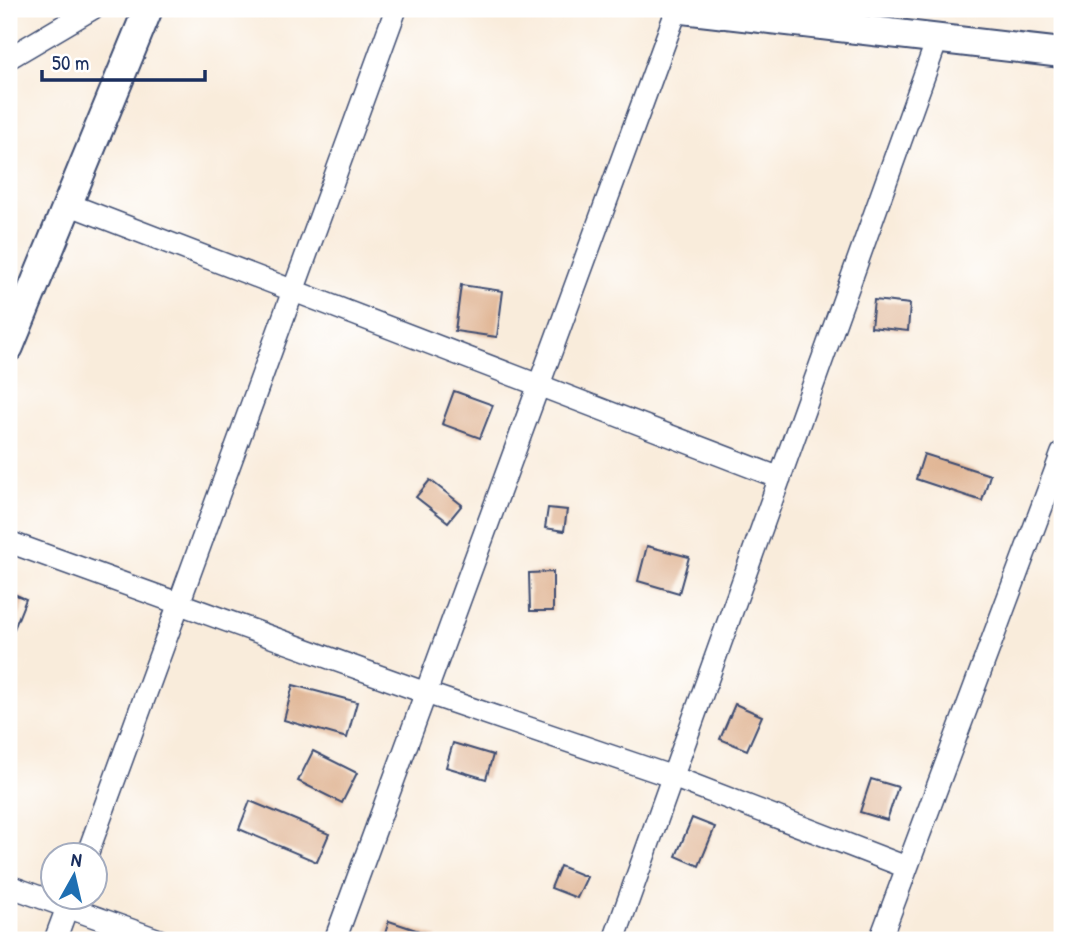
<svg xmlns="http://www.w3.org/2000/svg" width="1071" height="949" font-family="'Patrick Hand',sans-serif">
	<rect width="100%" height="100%" fill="#fff"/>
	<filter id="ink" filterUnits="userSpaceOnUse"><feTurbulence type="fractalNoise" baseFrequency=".0143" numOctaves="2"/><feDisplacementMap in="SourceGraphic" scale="14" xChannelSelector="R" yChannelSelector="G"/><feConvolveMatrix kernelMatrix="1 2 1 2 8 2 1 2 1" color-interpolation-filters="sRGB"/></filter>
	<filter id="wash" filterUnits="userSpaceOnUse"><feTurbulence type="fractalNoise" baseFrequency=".00686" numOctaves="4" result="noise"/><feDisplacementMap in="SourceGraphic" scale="28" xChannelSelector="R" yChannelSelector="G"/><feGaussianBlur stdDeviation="1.57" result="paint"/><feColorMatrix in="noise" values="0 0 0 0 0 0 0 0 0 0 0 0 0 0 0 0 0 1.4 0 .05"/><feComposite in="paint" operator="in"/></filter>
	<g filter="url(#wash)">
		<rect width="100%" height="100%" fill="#f9ecdb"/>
		<g id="blocks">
			<path fill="#e1b797" d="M 461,285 L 503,291 L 497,337 L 455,331 Z
				M 874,300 L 910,304 L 908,331 L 871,327 Z
				M 454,391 L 493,405 L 480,438 L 442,424 Z
				M 924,454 L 990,475 L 982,501 L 916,479 Z
				M 430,480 L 462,505 L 448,522 L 416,497 Z
				M 548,508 L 567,510 L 564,531 L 545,528 Z
				M 647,546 L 689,557 L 679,593 L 638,581 Z
				M 553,572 L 553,611 L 530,611 L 529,573 Z
				M 9,592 L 26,599 L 12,634 L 9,633 Z
				M 293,685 L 357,702 L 347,738 L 284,720 Z
				M 735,704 L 762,716 L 747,750 L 720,739 Z
				M 453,743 L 493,755 L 486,779 L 446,767 Z
				M 313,751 L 357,773 L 342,803 L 298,781 Z
				M 871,779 L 898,787 L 887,820 L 860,812 Z
				M 250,801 L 329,834 L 317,862 L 239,829 Z
				M 692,818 L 715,827 L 699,866 L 676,856 Z
				M 560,866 L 587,877 L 577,898 L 551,888 Z
				M 389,921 L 437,937 L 436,940 L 383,940 Z"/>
		</g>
	</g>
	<g filter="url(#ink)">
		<use href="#blocks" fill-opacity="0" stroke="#3c4b71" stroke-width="2"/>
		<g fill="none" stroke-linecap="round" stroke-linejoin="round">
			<g stroke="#3c4b71" stroke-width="24">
				<path id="minor" d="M 9,58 L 92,9
					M 68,204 L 780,478
					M 9,542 L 426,693 L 673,777 L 906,867
					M 87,855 L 396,9
					M 9,886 L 159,940
					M 55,940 L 71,897
					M 335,940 L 677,9
					M 614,940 L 938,37
					M 880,940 L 1062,453"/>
			</g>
			<g stroke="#3c4b71" stroke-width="32">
				<path id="tertiary" d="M 683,9 L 1062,53
					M 9,347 L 148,9"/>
			</g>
			<use href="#minor" stroke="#fff" stroke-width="21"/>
			<use href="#tertiary" stroke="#fff" stroke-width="28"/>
		</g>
	</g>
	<rect width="1071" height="949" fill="none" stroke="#fff" stroke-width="35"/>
	<g transform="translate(74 876) rotate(8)"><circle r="33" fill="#ffffff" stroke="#a4acbf" stroke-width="2"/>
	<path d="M0-5L12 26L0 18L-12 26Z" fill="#1f6fb2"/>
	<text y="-10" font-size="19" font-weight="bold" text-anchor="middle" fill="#1b2f5e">N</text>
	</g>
	<path d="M42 70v10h163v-10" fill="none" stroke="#1b2f5e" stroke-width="3.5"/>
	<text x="52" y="70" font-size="21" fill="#1b2f5e" stroke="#ffffff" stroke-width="5" paint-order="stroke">50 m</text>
</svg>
